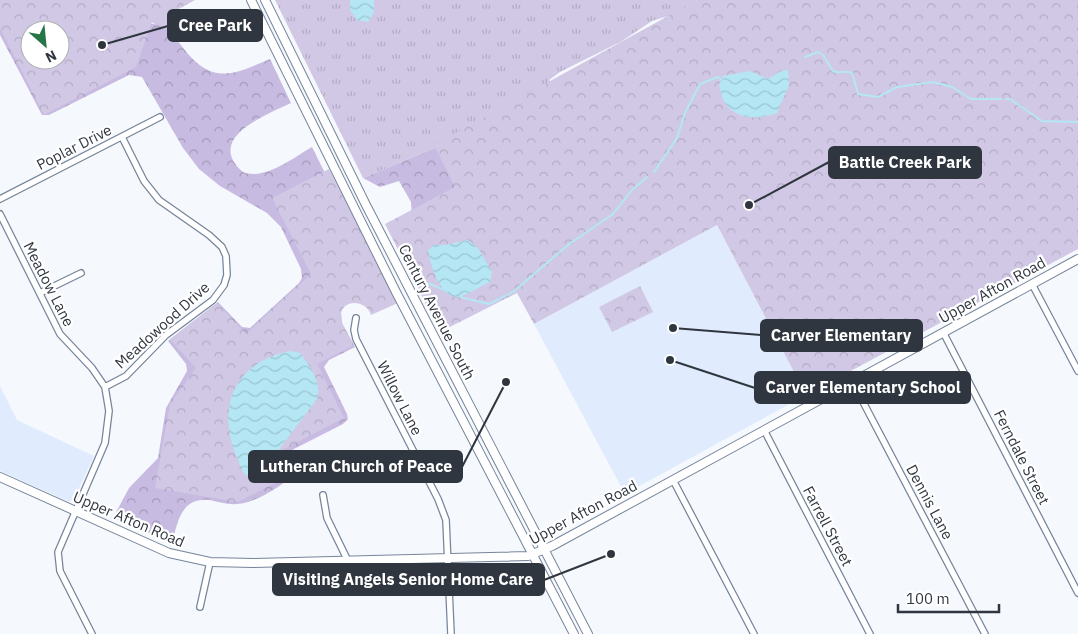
<svg xmlns="http://www.w3.org/2000/svg" width="1078" height="634" font-family="'IBM Plex Sans',sans-serif">
	<defs>
		<pattern id="grass-tufts" width="24" height="20" patternUnits="userSpaceOnUse" patternTransform="scale(1.25)"><rect width="24" height="20" fill="#d1c8e5"/><path d="M3 7l-1-3M5 7V3M7 7l1-3M15 17l-1-3M17 17v-4M19 17l1-3" fill="none" stroke="#b4acc6"/></pattern>
		<pattern id="forest-crowns" width="20" height="18" patternUnits="userSpaceOnUse" patternTransform="scale(1.25)"><rect width="20" height="18" fill="#c8bbe1"/><path d="M2 6a3 3 0 1 1 6 0M12 15a3 3 0 1 1 6 0" fill="none" stroke="#a399b8"/></pattern>
		<pattern id="park-crowns" width="20" height="18" patternUnits="userSpaceOnUse" patternTransform="scale(1.25)"><rect width="20" height="18" fill="#d1c8e5"/><path d="M2 6a3 3 0 1 1 6 0M12 15a3 3 0 1 1 6 0" fill="none" stroke="#b4acc6"/></pattern>
		<pattern id="water-waves" width="16" height="10" patternUnits="userSpaceOnUse" patternTransform="scale(1.25)"><rect width="16" height="10" fill="#b4e6f4"/><path d="M0 5q4-4 8 0t8 0" fill="none" stroke="#9bc6d2"/></pattern>
	</defs>
	<rect width="100%" height="100%" fill="#f5f8fd"/>
	<path fill="#e0ecfe" d="M 717,225 L 806,395 L 625,494 L 534,324 Z
		M 0,386 L 17,420 L 94,456 L 73,501 L 67,501 L 0,471 Z"/>
	<path fill="url(#grass-tufts)" d="M 179,0 L 195,0 L 175,11 L 167,22 L 169,31 L 149,21 Z
		M 275,0 L 350,0 L 350,10 L 374,12 L 374,0 L 697,0 L 681,12 L 652,21 L 622,41 L 560,72 L 549,80 L 557,89 L 442,145 L 363,178 Z"/>
	<path fill="url(#forest-crowns)" fill-rule="evenodd" d="M 0,0 L 160,25 C 170,30 177,40 184,49 C 212,85 233,75 270,59 L 291,103 C 266,115 204,138 243,172 C 265,181 294,157 312,147 L 326,175 L 307,363 L 341,312 L 342,323 L 355,347 L 329,360 L 324,367 L 347,414 L 348,419 L 343,424 L 292,450 L 290,454 L 296,468 L 295,474 C 281,486 256,503 237,504 C 228,505 219,502 210,500 C 181,497 178,521 172,543 L 113,518 L 129,488 L 158,458 L 166,408 L 187,371 L 186,364 L 168,341 L 218,302 L 242,327 L 250,328 L 299,283 L 302,278 L 301,269 L 281,227 L 267,213 L 220,186 L 199,169 L 183,148 L 142,77 L 129,75 L 49,115 L 42,115 L 0,35 ZM 30,30 L 60,30 L 60,60 L 30,60 Z
		M 442,145 L 505,191 L 412,218 L 411,202 L 399,181 L 380,187 L 363,178 Z"/>
	<path fill="url(#park-crowns)" fill-rule="evenodd" d="M 0,0 L 192,0 L 153,19 L 136,67 L 44,115 L 0,28 ZM 30,30 L 60,30 L 60,60 L 30,60 Z
		M 697,0 L 1078,0 L 1078,249 L 806,395 L 717,225 L 534,324 L 517,293 L 440,332 L 385,224 L 455,187 L 434,145 Z
		M 329,169 L 398,303 L 371,315 C 365,297 337,300 341,320 C 343,328 350,337 354,345 L 317,364 L 344,418 L 284,449 L 295,473 L 238,502 L 155,488 L 170,404 L 196,368 L 170,339 L 217,303 L 246,334 L 311,274 L 272,198 Z
		M 640,286 L 653,312 L 612,332 L 599,307 Z"/>
	<path fill="url(#water-waves)" d="M 350,0 L 374,0 L 374,12 L 368,22 L 357,20 L 350,10 Z
		M 788,70 L 789,85 L 777,113 C 760,119 738,121 726,104 C 722,100 721,91 719,85 L 723,76 L 750,71 L 768,79 L 781,71 Z
		M 468,240 L 478,248 L 492,272 L 490,282 C 483,285 464,297 458,297 C 439,297 431,265 428,251 L 433,245 L 445,245 Z
		M 291,351 L 300,353 C 310,366 322,382 317,399 L 262,472 L 255,477 L 249,477 C 241,473 240,463 236,455 C 216,405 236,361 291,351 Z"/>
	<g fill="none" stroke-linecap="round" stroke-linejoin="round">
		<path stroke="#b4e6f4" stroke-width="2" d="M 805,57 L 818,52 L 823,55 L 833,71 C 840,74 845,70 852,73 L 858,94 L 878,97 L 897,87 L 933,82 L 952,87 L 971,99 L 1001,99
			M 1006,99 L 1010,99 L 1042,121 L 1078,122
			M 654,172 L 677,138 L 685,113 L 700,84 L 718,77 L 723,81
			M 418,283 L 430,284 L 447,291
			M 460,297 L 489,304 L 513,292 L 568,245 L 613,214 L 632,190 L 647,177"/>
		<g stroke="#76859a" stroke-width="8">
			<path id="street" d="M 0,199 L 160,117
				M 0,214 L 60,334 L 92,368 L 105,387 L 109,411 L 105,443 L 58,552 L 60,571 L 92,634
				M 1032,284 L 1078,371
				M 40,293 L 81,273
				M 356,318 L 354,330 L 356,339 L 438,499 L 446,520 L 451,634
				M 943,332 L 1078,593
				M 852,381 L 985,634
				M 105,387 L 126,376 L 166,335 L 213,300 L 224,285 L 227,275 L 226,256 L 222,247 L 209,235 L 159,200 L 144,181 L 122,137
				M 764,430 L 870,634
				M 673,480 L 754,634
				M 323,495 L 327,518 L 348,561
				M 200,607 L 210,562"/>
		</g>
		<g stroke="#76859a" stroke-width="10">
			<path id="secondary" d="M 251,0 L 396,292 L 574,634
				M 265,0 L 366,205 L 588,634
				M 0,477 L 169,553 L 210,562 L 253,563 L 528,556 L 552,546 L 1078,259"/>
		</g>
		<use href="#street" stroke="#fff" stroke-width="5.5"/>
		<use href="#secondary" stroke="#fff" stroke-width="8"/>
	</g>
	<g text-anchor="middle" dominant-baseline="central" stroke-width="4.5" stroke-linejoin="round" paint-order="stroke">
		<g font-size="15" fill="#30363f" stroke="#fff">
			<text transform="translate(74 147) rotate(-27)">Poplar Drive</text>
			<text transform="translate(49 284) rotate(63)">Meadow Lane</text>
			<text transform="translate(992 290) rotate(-29)">Upper Afton Road</text>
			<text transform="translate(437 312) rotate(63)">Century Avenue South</text>
			<text transform="translate(162 325) rotate(-42)">Meadowood Drive</text>
			<text transform="translate(400 398) rotate(63)">Willow Lane</text>
			<text transform="translate(1022 457) rotate(63)">Ferndale Street</text>
			<text transform="translate(930 502) rotate(62)">Dennis Lane</text>
			<text transform="translate(583 512) rotate(-28)">Upper Afton Road</text>
			<text transform="translate(129 519) rotate(23)">Upper Afton Road</text>
			<text transform="translate(828 526) rotate(62)">Farrell Street</text>
		</g>
	</g>
	<path fill="none" stroke="#30363f" stroke-width="2" d="M102 45L168 26M749 205L829 162M673 328L761 335M670 360L755 388M506 382L462 467M611 554L544 580"/>
	<g fill="#30363f" stroke="#fff" stroke-width="2">
		<circle cx="102" cy="45" r="5"/>
		<circle cx="749" cy="205" r="5"/>
		<circle cx="673" cy="328" r="5"/>
		<circle cx="670" cy="360" r="5"/>
		<circle cx="506" cy="382" r="5"/>
		<circle cx="611" cy="554" r="5"/>
	</g>
	<g fill="#30363f" stroke="#30363f" stroke-width="2">
		<rect x="168" y="10" width="94" height="31" rx="5"/>
		<rect x="829" y="147" width="152" height="31" rx="5"/>
		<rect x="761" y="320" width="161" height="31" rx="5"/>
		<rect x="755" y="372" width="215" height="31" rx="5"/>
		<rect x="249" y="451" width="213" height="31" rx="5"/>
		<rect x="273" y="564" width="271" height="31" rx="5"/>
	</g>
	<g font-size="16" text-anchor="middle" font-weight="bold" fill="#fff">
		<text x="215" y="31">Cree Park</text>
		<text x="905" y="168">Battle Creek Park</text>
		<text x="841" y="341">Carver Elementary</text>
		<text x="863" y="393">Carver Elementary School</text>
		<text x="356" y="472">Lutheran Church of Peace</text>
		<text x="408" y="585">Visiting Angels Senior Home Care</text>
	</g>
	<g transform="translate(45 45) rotate(153)"><circle r="24" fill="#ffffff" stroke="#acafb2"/>
	<path d="M0-4L9 19L0 12L-9 19Z" fill="#267546"/>
	<text y="-8" font-size="14" font-weight="bold" text-anchor="middle" fill="#30363f">N</text>
	</g>
	<path d="M898 604v8h101v-8" fill="none" stroke="#30363f" stroke-width="2.5"/>
	<text x="906" y="604" font-size="15" fill="#30363f" stroke="#ffffff" stroke-width="4" paint-order="stroke">100 m</text>
</svg>
